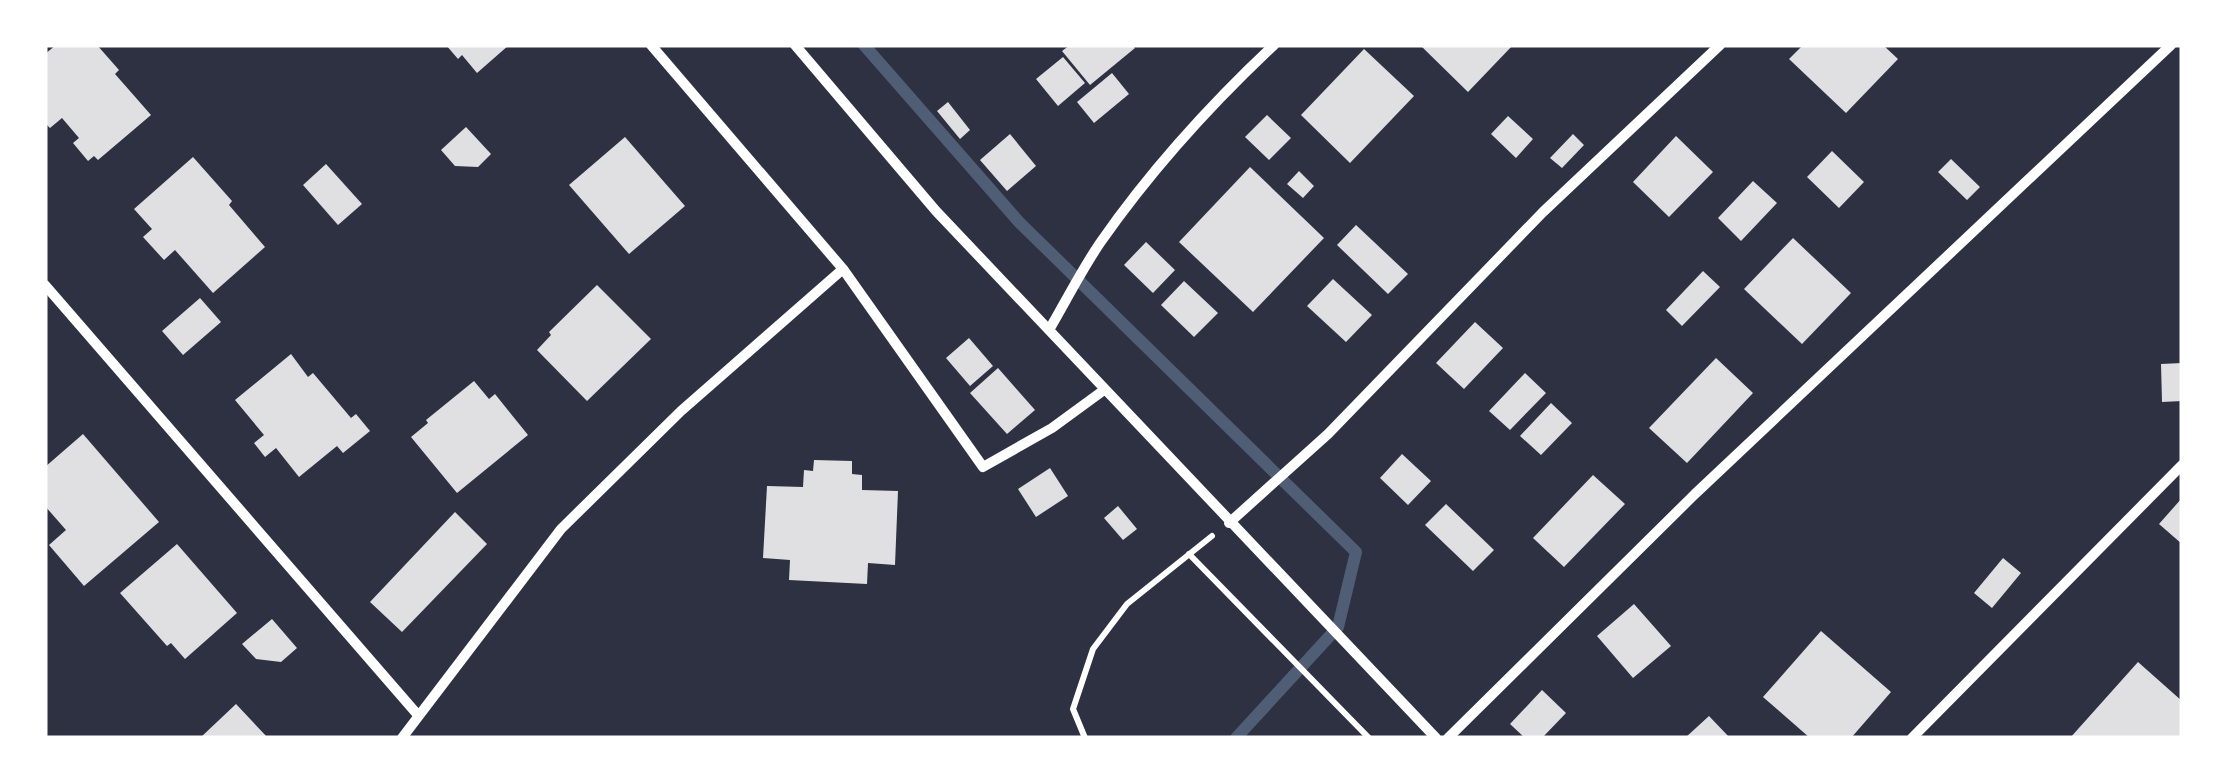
<svg xmlns="http://www.w3.org/2000/svg" width="2227" height="783" font-family="Arial,sans-serif">
	<rect width="100%" height="100%" fill="#2d3142"/>
	<g fill="none" stroke-linecap="round" stroke-linejoin="round">
		<path stroke="#4f5d75" stroke-width="12" d="M 864,45 L 1019,222 L 1356,552 L 1338,627 L 1236,738"/>
	</g>
	<path fill="#e0e0e3" d="M 56,45 L 97,45 L 119,70 L 115,74 L 151,115 L 98,160 L 94,156 L 88,161 L 73,143 L 79,138 L 62,118 L 50,128 L 45,123 L 45,54 Z
		M 446,45 L 509,45 L 477,73 L 462,55 L 458,59 Z
		M 1070,45 L 1132,45 L 1135,48 L 1090,85 L 1062,51 Z
		M 1420,45 L 1513,45 L 1468,92 Z
		M 1803,45 L 1883,45 L 1898,59 L 1846,113 L 1789,59 Z
		M 1364,49 L 1414,96 L 1350,163 L 1301,115 Z
		M 1063,57 L 1085,83 L 1058,106 L 1036,79 Z
		M 1112,73 L 1129,94 L 1094,123 L 1077,102 Z
		M 948,102 L 970,130 L 960,139 L 937,111 Z
		M 1267,115 L 1291,138 L 1269,160 L 1245,137 Z
		M 1508,116 L 1533,139 L 1516,158 L 1491,134 Z
		M 466,127 L 491,154 L 478,167 L 455,166 L 441,150 Z
		M 1010,134 L 1036,166 L 1007,191 L 980,160 Z
		M 1573,134 L 1584,145 L 1562,168 L 1550,158 Z
		M 1676,136 L 1713,172 L 1669,217 L 1633,182 Z
		M 625,137 L 685,206 L 629,254 L 569,185 Z
		M 1832,151 L 1864,182 L 1839,208 L 1807,177 Z
		M 193,157 L 232,201 L 229,205 L 265,247 L 213,293 L 175,250 L 164,260 L 143,237 L 152,229 L 134,209 Z
		M 1951,159 L 1980,187 L 1967,200 L 1938,172 Z
		M 326,164 L 362,204 L 338,225 L 303,185 Z
		M 1250,167 L 1324,238 L 1253,312 L 1179,242 Z
		M 1299,171 L 1314,186 L 1303,198 L 1287,184 Z
		M 1753,181 L 1777,203 L 1741,241 L 1718,218 Z
		M 1356,225 L 1408,274 L 1388,294 L 1337,245 Z
		M 1793,238 L 1851,293 L 1802,344 L 1744,289 Z
		M 1146,242 L 1175,270 L 1153,293 L 1124,265 Z
		M 1703,271 L 1720,287 L 1682,326 L 1666,310 Z
		M 1333,279 L 1372,315 L 1346,342 L 1307,306 Z
		M 1184,281 L 1218,313 L 1194,337 L 1161,305 Z
		M 597,285 L 651,339 L 587,401 L 537,350 L 551,335 L 549,332 Z
		M 200,298 L 221,322 L 183,355 L 162,331 Z
		M 1475,322 L 1503,348 L 1464,389 L 1436,363 Z
		M 969,338 L 993,366 L 970,386 L 946,358 Z
		M 291,354 L 308,377 L 313,373 L 351,418 L 356,414 L 370,431 L 343,453 L 337,446 L 299,477 L 276,448 L 265,457 L 254,443 L 264,435 L 235,400 Z
		M 1716,358 L 1753,393 L 1687,463 L 1649,428 Z
		M 2182,363 L 2182,401 L 2162,402 L 2161,364 Z
		M 998,368 L 1035,410 L 1007,434 L 970,393 Z
		M 1525,373 L 1546,393 L 1510,430 L 1489,411 Z
		M 474,381 L 489,399 L 495,394 L 528,435 L 457,493 L 411,437 L 428,423 L 426,420 Z
		M 1551,403 L 1572,423 L 1541,455 L 1520,436 Z
		M 83,434 L 159,522 L 84,586 L 49,545 L 66,530 L 45,506 L 45,467 Z
		M 1402,454 L 1431,481 L 1408,505 L 1380,478 Z
		M 814,460 L 852,461 L 852,474 L 862,475 L 862,490 L 898,491 L 895,565 L 868,563 L 867,584 L 789,580 L 790,560 L 763,558 L 767,486 L 803,487 L 804,470 L 813,471 Z
		M 1050,468 L 1068,496 L 1036,517 L 1018,489 Z
		M 1593,475 L 1625,504 L 1564,567 L 1533,538 Z
		M 2182,498 L 2182,544 L 2159,524 Z
		M 1446,504 L 1494,550 L 1473,571 L 1425,525 Z
		M 1118,506 L 1137,529 L 1123,540 L 1104,518 Z
		M 455,512 L 487,544 L 402,632 L 370,602 Z
		M 177,544 L 237,613 L 185,659 L 171,643 L 167,646 L 120,593 Z
		M 2003,558 L 2021,573 L 1992,608 L 1974,593 Z
		M 1634,604 L 1671,646 L 1633,678 L 1597,636 Z
		M 272,619 L 297,648 L 281,662 L 256,659 L 242,644 Z
		M 1821,631 L 1891,692 L 1851,738 L 1810,738 L 1763,697 Z
		M 2138,662 L 2182,701 L 2182,738 L 2070,738 Z
		M 1542,690 L 1566,713 L 1542,738 L 1525,738 L 1510,724 Z
		M 236,704 L 268,738 L 200,738 Z
		M 1709,716 L 1730,738 L 1685,738 Z"/>
	<g fill="none" stroke-linecap="round" stroke-linejoin="round">
		<path stroke="#fff" stroke-width="6" d="M 1189,554 L 1369,738
			M 1085,738 L 1073,709 L 1093,649 L 1127,604 L 1212,536"/>
		<path stroke="#fff" stroke-width="10" d="M 651,45 L 843,269 L 983,467 L 1052,428 L 1104,390
			M 795,45 L 936,211 L 1436,738
			M 45,285 L 417,714
			M 1049,330 C 1066,301 1081,271 1100,243 C 1151,170 1209,106 1274,45
			M 1229,523 L 1328,434 L 1543,212 L 1720,45
			M 402,738 L 561,529 L 681,411 L 843,269
			M 1448,738 L 1695,494 L 2171,45
			M 1912,738 L 2182,465"/>
	</g>
	<rect width="2227" height="783" fill="none" stroke="#ffffff" stroke-width="95"/>
</svg>
